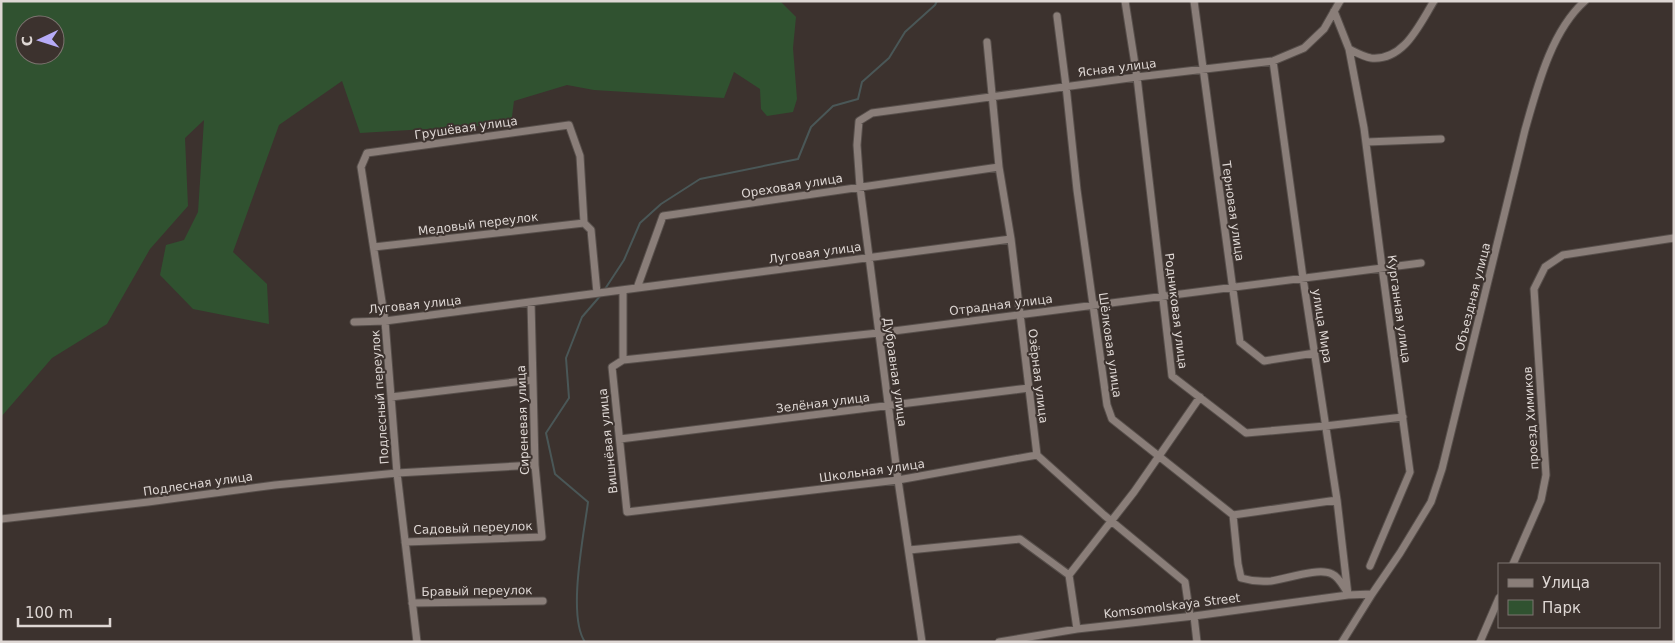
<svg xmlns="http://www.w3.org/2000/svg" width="1675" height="643" font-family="'DejaVu Sans',sans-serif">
	<rect width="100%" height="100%" fill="#3c322e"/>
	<path fill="#305230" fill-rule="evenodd" d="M 1,1 L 780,1 L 796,17 L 793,48 L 797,99 L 793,112 L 767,116 L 761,109 L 760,89 L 734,72 L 724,98 L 594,90 L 567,85 L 514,101 L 511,124 L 360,133 L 342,81 L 279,125 L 233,252 L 267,284 L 269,324 L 193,309 L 160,275 L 166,245 L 184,240 L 198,212 L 204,120 L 185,138 L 188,206 L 150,249 L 107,324 L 52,358 L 1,417 ZM 25,25 L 55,25 L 55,55 L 25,55 Z"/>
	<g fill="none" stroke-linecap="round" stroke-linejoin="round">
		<path stroke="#4a5757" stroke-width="2" d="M 605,289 L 624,260 L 640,223 L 661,204 L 700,179 L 798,159 L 811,127 L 833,106 L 858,99 L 862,82 L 889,58 L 905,32 L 935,5 L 937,1
			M 585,642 C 567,616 584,534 588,502 L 555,474 L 546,433 L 569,398 L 566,358 L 582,317 L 601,295"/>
		<g stroke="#574f4b" stroke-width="9">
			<path id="minor" d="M 1125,1 L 1137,77 L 1172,376 L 1246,433 L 1325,426 L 1403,417
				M 1194,1 L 1240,342 L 1264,361 L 1315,353
				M 1334,11 L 1349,49 L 1364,128 L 1382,267 L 1410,472 L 1370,566
				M 1057,16 L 1066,86 L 1077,190 L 1107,405 L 1112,419 L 1233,515 L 1337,500
				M 987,42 L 999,167 L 1011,239 L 1037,455 L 1104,515 L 1185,582 L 1190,616
				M 1349,49 C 1355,52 1364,57 1371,58 C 1404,61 1419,25 1434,1
				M 1273,61 L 1303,278 L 1337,500 L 1348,595
				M 1367,142 L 1441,139
				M 374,247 L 584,223
				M 637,288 L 663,216 L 999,167
				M 623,290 L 623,360 L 612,367 L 627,512 L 898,480 L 1037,455
				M 354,322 L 385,321 L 1011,239
				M 623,360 L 878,333 L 1421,263
				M 391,397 L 532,380
				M 620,439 L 1029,388
				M 1233,515 L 1238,564 L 1241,578 C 1251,581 1260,582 1271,581 C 1286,579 1319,567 1332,574 C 1339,577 1343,586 1347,592
				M 1,519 L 148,502 L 275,485 L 397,473 L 535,465
				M 405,542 L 542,537 L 535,465 L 531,302
				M 909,550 L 1020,539 L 1069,575 L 1077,629
				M 1513,564 L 1541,500 L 1546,475 L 1534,289 L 1545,267 L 1563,255 L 1674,238
				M 1069,575 L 1134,492 L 1200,397
				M 1372,594 L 1400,553 L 1431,502 L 1442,469 L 1525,130 C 1537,88 1551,31 1585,1
				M 412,603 L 543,601
				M 1194,616 L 1197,642
				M 417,642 L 397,473 L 385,321 L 361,167 L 367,153 L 569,125 L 580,156 L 584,223 L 591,230 L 597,293
				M 922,642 L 898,480 L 860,187 L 857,145 L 859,121 L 872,113 L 1137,77 L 1273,61 L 1304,48 L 1324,29 L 1340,1
				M 999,642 L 1077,629 L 1194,616 L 1348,595 L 1372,594 L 1342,642
				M 1480,642 L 1499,598"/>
		</g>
		<use href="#minor" stroke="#8a7e79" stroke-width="7"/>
	</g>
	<g text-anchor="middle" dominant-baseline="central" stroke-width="4" stroke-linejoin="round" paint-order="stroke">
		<g font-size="12" fill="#ded7d4" stroke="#3c322e">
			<text transform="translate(1117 68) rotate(-7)">Ясная улица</text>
			<text transform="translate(466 128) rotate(-8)">Грушёвая улица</text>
			<text transform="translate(792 186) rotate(-9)">Ореховая улица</text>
			<text transform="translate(1233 211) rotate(82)">Терновая улица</text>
			<text transform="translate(478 224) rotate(-7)">Медовый переулок</text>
			<text transform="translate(815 253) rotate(-8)">Луговая улица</text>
			<text transform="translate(1473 297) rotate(-76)">Объездная улица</text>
			<text transform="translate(415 305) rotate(-6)">Луговая улица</text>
			<text transform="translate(1001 305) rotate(-7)">Отрадная улица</text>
			<text transform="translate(1399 309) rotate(82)">Курганная улица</text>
			<text transform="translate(1176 311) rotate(83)">Родниковая улица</text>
			<text transform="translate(1322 326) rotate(81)">улица Мира</text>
			<text transform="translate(1110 345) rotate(82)">Шёлковая улица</text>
			<text transform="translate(895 372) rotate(82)">Дубравная улица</text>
			<text transform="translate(1038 376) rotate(83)">Озёрная улица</text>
			<text transform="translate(380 397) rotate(-94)">Подлесный переулок</text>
			<text transform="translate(823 403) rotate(-7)">Зелёная улица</text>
			<text transform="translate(1531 418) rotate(-94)">проезд Химиков</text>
			<text transform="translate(523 420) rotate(-92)">Сиреневая улица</text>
			<text transform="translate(608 441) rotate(-96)">Вишнёвая улица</text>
			<text transform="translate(872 471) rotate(-8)">Школьная улица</text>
			<text transform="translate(198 484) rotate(-8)">Подлесная улица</text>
			<text transform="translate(473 528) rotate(-2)">Садовый переулок</text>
			<text transform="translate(477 591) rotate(-1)">Бравый переулок</text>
			<text transform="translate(1172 606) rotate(-7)">Komsomolskaya Street</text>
		</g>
	</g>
	<rect width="1675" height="643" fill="none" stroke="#ded7d4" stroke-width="5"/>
	<rect x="1498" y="563" width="162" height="65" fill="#3c322e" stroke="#7d7470"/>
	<rect x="1508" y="579" width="25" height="8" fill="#8a7e79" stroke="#7d7470"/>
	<text x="1542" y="588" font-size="15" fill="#ded7d4">Улица</text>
	<rect x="1508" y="600" width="25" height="15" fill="#305230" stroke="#7d7470"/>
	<text x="1542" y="613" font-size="15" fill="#ded7d4">Парк</text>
	<g transform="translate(40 40) rotate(266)"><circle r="24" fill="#3c322e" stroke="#7d7470"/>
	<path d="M0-4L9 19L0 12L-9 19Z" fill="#b7abf7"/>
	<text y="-8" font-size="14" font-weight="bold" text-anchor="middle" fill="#ded7d4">С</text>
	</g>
	<path d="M18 618v8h92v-8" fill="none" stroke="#ded7d4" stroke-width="2.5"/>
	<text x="25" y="618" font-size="15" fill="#ded7d4" stroke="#3c322e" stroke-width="4" paint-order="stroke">100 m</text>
</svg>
